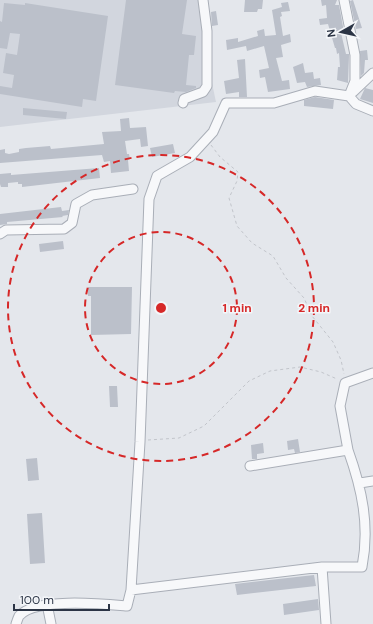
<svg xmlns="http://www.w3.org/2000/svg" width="373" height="624" font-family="'DM Sans',sans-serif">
	<rect width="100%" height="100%" fill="#e4e7ec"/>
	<path fill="#d2d6de" d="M 0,0 L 200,0 L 203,41 L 216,102 L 0,127 Z"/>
	<path fill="#bbc0ca" d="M 126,0 L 187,0 L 182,34 L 196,36 L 194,55 L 189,55 L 186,85 L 196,86 L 196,88 L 186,92 L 175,91 L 174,93 L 115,85 Z
		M 245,0 L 263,0 L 262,9 L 258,9 L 257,12 L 244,12 Z
		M 321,0 L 337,0 L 335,5 L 339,5 L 344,32 L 341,33 L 346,54 L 349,54 L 349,56 L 348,83 L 337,80 L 338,67 L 340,67 L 339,53 L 337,54 L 336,48 L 335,48 L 328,24 L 320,25 L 319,19 L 327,18 L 326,5 L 322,6 Z
		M 353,0 L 362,28 L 356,29 L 350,1 Z
		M 288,2 L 290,11 L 281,12 L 282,16 L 280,17 L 283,36 L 290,34 L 291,42 L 281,45 L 283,57 L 276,58 L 282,81 L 289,80 L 290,89 L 268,92 L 265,77 L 260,78 L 259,70 L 269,68 L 264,46 L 247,51 L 246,46 L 227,50 L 226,40 L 238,38 L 238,42 L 258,36 L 257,31 L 264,29 L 265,36 L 276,35 L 272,10 L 282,7 L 281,3 Z
		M 4,3 L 25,5 L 25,3 L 108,16 L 96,101 L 83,99 L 82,107 L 0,94 L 0,86 L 12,88 L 14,75 L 3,73 L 6,53 L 17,55 L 20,34 L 10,33 L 7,49 L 0,48 L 0,21 L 2,22 Z
		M 216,11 L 218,25 L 212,26 L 211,12 Z
		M 367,50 L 368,60 L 365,60 L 364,73 L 361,76 L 360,51 Z
		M 245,59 L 247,97 L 239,97 L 239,92 L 226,94 L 224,81 L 239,78 L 237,60 Z
		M 303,63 L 305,73 L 313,72 L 314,79 L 320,78 L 321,85 L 307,87 L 305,82 L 297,83 L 293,67 Z
		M 365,88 L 373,90 L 373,103 L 360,99 Z
		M 315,97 L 334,100 L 333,109 L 304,106 L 304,100 Z
		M 23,108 L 67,112 L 66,119 L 23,115 Z
		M 129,118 L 130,128 L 146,127 L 148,146 L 141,147 L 140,139 L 125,141 L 127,154 L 129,154 L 130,159 L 128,160 L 129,171 L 111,173 L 110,161 L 104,162 L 102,155 L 0,163 L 0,150 L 5,149 L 5,153 L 9,154 L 19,152 L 19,149 L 26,148 L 50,146 L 51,149 L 104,144 L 102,132 L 121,131 L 120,119 Z
		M 173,144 L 175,153 L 152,157 L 150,148 Z
		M 99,168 L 100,178 L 22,187 L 22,184 L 18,184 L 18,182 L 8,183 L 8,187 L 1,187 L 0,184 L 0,174 L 11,173 L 11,175 Z
		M 61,207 L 62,211 L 69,210 L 68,215 L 62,216 L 63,217 L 7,222 L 7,224 L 0,225 L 0,214 Z
		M 63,241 L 64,249 L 40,252 L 39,244 Z
		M 88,287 L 132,287 L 131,334 L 91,335 L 91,296 L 88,296 Z
		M 109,386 L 117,386 L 118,407 L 110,407 Z
		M 298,439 L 300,452 L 295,453 L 294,449 L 288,450 L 287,441 Z
		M 263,443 L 264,453 L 257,454 L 257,459 L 252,459 L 251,445 Z
		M 37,458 L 39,480 L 28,481 L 26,459 Z
		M 42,513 L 45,563 L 30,564 L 27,514 Z
		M 314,575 L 316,586 L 237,595 L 235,584 Z
		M 318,599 L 319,610 L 284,615 L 283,604 Z"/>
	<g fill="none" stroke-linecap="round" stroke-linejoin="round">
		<g stroke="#a9aeb7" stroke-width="11">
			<path id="minor" d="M 344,0 L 355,55 L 355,81 L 349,96
				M 353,92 L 373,73
				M 183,103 L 184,99 L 203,92 L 207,86 L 207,31 L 203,0
				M 0,234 L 6,230 L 64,229 L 72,223 L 76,204 L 92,195 L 133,189
				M 348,450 L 340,406 L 345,383 L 373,373
				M 250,466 L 348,450 C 362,489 370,526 362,567 L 322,567 L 326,624
				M 360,483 L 373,481
				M 131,590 L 140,442 L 149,199 L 157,176 L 190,157 L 213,132 L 226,103 L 274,103 L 315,91 L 349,96 L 356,104 L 373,111
				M 47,604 L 51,624
				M 16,624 C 17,621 18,618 19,616 C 35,597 104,604 127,606 L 131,590 L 322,567"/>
		</g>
		<path stroke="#c2c5cb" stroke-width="1" stroke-dasharray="3 3" stroke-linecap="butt" d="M 211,145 L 220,157 L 238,172 L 237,181 L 229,198 L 237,226 L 252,243 L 273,256 L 286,278 L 304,298 L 312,316 L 333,342 L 341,360 L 344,374
			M 148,440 L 179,438 L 204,426 L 249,381 L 270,371 L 300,367 L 321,372 L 337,379"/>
		<use href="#minor" stroke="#f7f8fa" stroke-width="9"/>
	</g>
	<g fill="none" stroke="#d62828" stroke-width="2" stroke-dasharray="7 5">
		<circle cx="161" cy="308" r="76"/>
		<circle cx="161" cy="308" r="153"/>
	</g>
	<circle cx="161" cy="308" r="6" fill="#d62828" stroke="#f4f6f9" stroke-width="2"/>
	<g font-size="12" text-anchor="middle" font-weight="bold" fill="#d62828" stroke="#f4f6f9" stroke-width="3" stroke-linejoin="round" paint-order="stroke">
		<text x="237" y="312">1 min</text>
		<text x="314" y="312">2 min</text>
	</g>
	<g transform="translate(341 32) rotate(262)" stroke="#f4f6f9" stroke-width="3" paint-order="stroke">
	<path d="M0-3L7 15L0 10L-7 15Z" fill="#2b3445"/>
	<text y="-6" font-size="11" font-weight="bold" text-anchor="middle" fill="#2b3445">N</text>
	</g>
	<path d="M14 604v6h95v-6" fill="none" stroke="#2b3445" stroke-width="2"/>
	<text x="20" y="604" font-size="12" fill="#2b3445" stroke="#f4f6f9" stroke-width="3" paint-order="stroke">100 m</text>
</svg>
